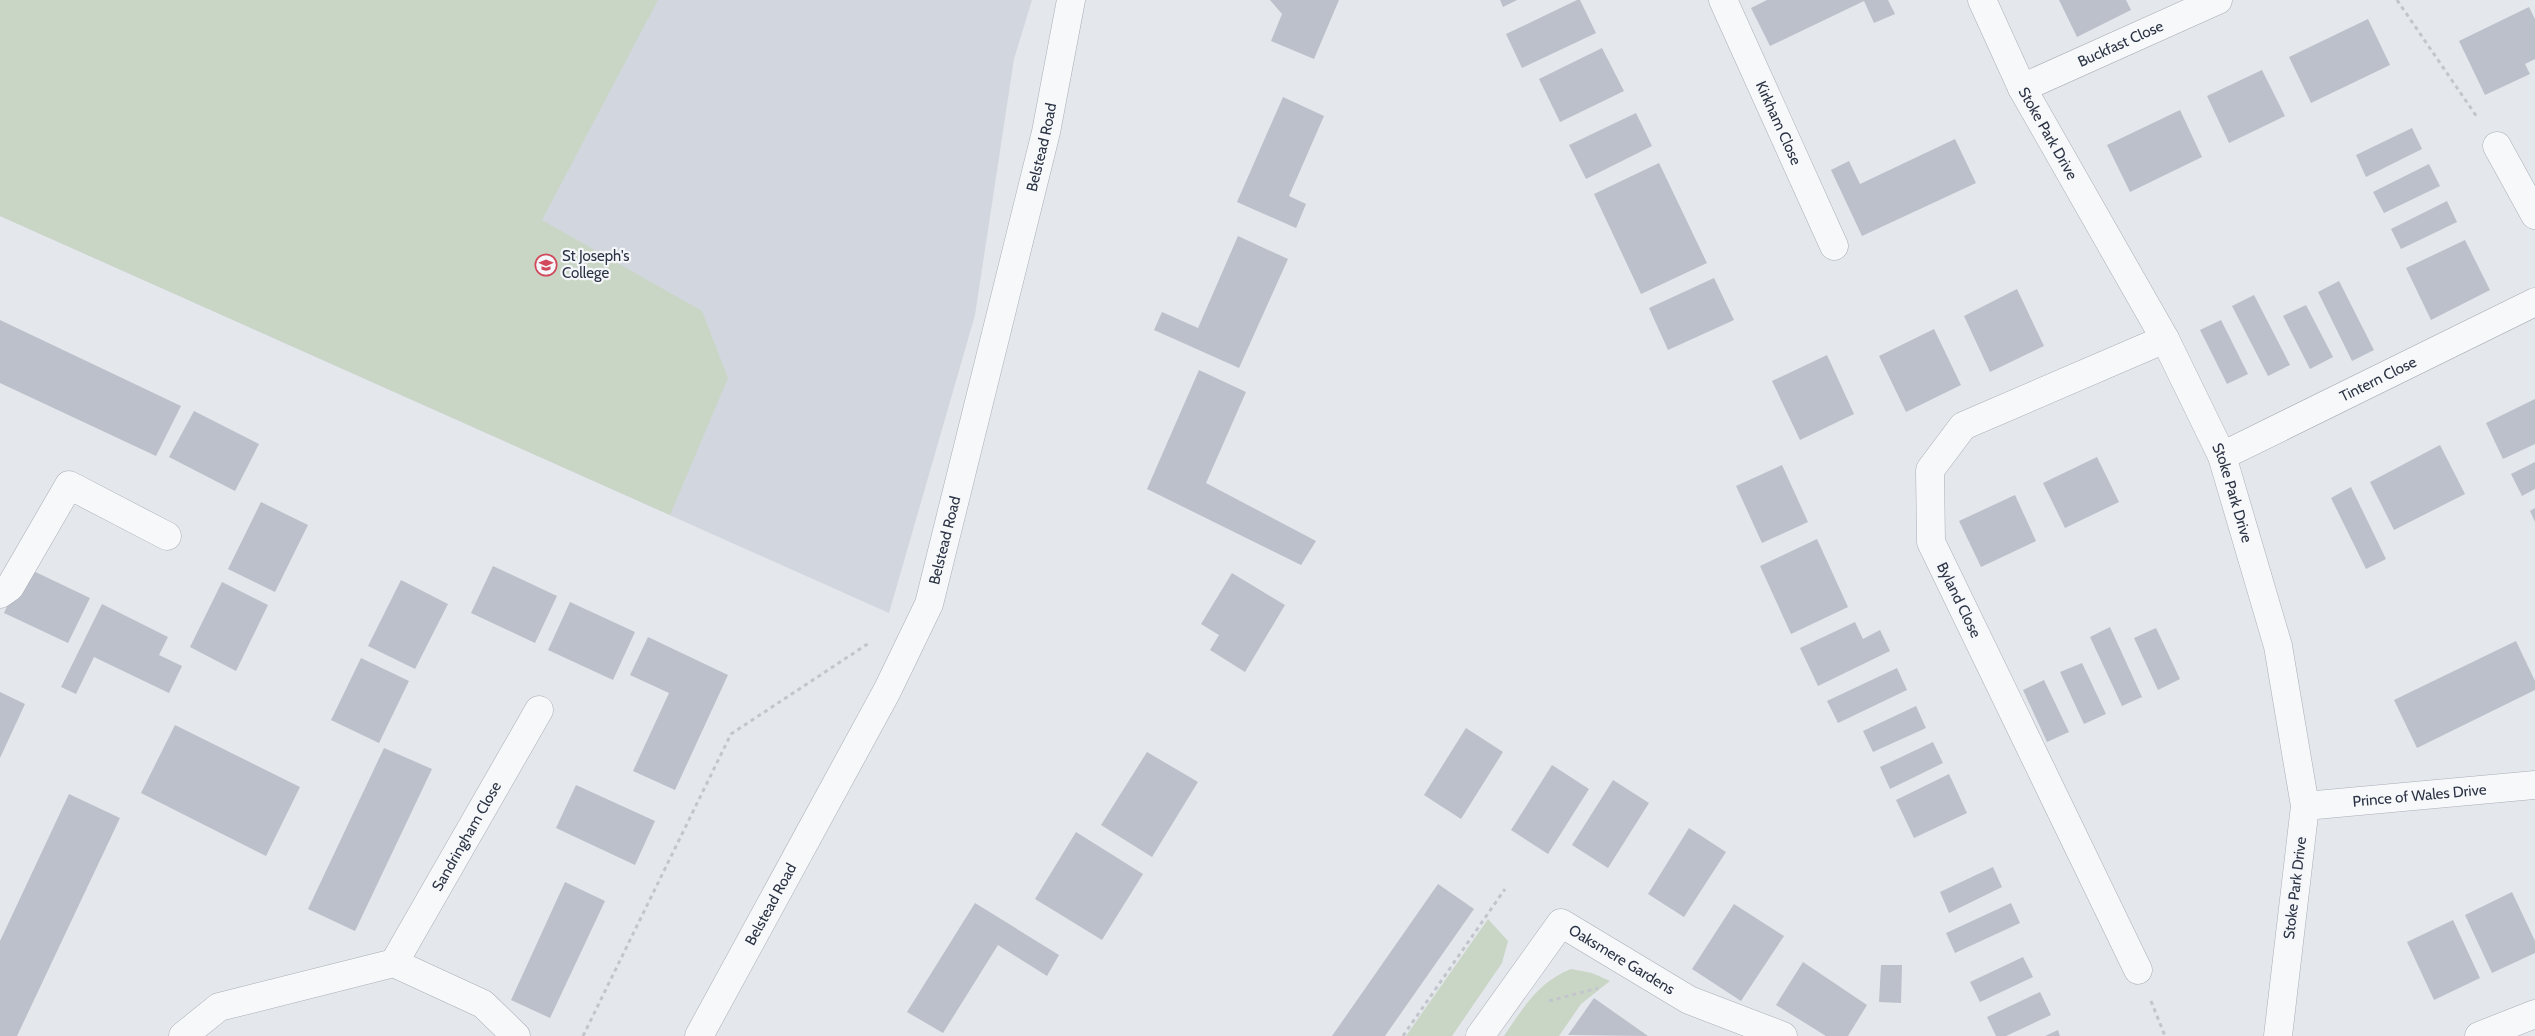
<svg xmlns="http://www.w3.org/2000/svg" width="2535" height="1036" font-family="Cabin,sans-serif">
	<rect width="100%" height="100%" fill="#e4e7ec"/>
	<path fill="#d2d6de" d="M 0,0 L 1032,0 L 1014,59 L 975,315 L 889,613 L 0,216 Z"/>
	<path fill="#c9d6c5" d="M 0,0 L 658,0 L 542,220 L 702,311 L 728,378 L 670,515 L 0,216 Z
		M 1488,919 L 1508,941 L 1502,963 L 1452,1036 L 1406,1036 Z
		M 1571,969 L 1592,973 L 1610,981 L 1581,1004 L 1559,1036 L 1504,1036 C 1523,1008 1538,982 1571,969 Z"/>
	<path fill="#bbc0ca" d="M 1270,0 L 1339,0 L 1314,59 L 1271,41 L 1282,14 Z
		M 1500,0 L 1517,0 L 1503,7 Z
		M 1577,0 L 1580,0 L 1596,33 L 1522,68 L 1506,34 Z
		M 1767,0 L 1888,0 L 1895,14 L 1874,23 L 1864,1 L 1770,46 L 1751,8 Z
		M 2059,0 L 2126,0 L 2131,10 L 2077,37 Z
		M 2529,7 L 2535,19 L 2535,59 L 2525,64 L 2530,74 L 2485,95 L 2459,41 Z
		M 2368,19 L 2390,65 L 2311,103 L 2289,57 Z
		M 1602,48 L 1624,91 L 1560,122 L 1539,79 Z
		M 2262,70 L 2285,116 L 2229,143 L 2207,96 Z
		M 1283,97 L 1324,116 L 1289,196 L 1306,204 L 1296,228 L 1237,202 Z
		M 2180,110 L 2202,157 L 2130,192 L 2107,145 Z
		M 1636,113 L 1652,146 L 1586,179 L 1569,145 Z
		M 2412,128 L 2422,149 L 2366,177 L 2356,155 Z
		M 1955,139 L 1976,183 L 1862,236 L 1831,170 L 1849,161 L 1860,184 Z
		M 1659,163 L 1707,263 L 1641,294 L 1594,194 Z
		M 2429,164 L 2440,186 L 2384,213 L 2373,192 Z
		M 2447,201 L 2457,222 L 2401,249 L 2391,229 Z
		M 1238,236 L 1288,259 L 1239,368 L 1154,330 L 1162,312 L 1198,328 Z
		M 2465,240 L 2490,290 L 2431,320 L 2406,268 Z
		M 1714,278 L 1734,320 L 1668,350 L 1649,308 Z
		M 2339,281 L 2374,350 L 2352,361 L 2318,292 Z
		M 2017,289 L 2044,346 L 1990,372 L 1964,316 Z
		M 2254,295 L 2290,365 L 2268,376 L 2232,306 Z
		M 2306,305 L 2333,357 L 2310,369 L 2283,316 Z
		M 0,320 L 181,406 L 156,456 L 0,383 Z
		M 2221,320 L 2248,374 L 2227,384 L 2200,330 Z
		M 1934,329 L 1961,385 L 1906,412 L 1879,356 Z
		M 1827,355 L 1854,414 L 1800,440 L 1772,381 Z
		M 1199,370 L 1246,392 L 1206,483 L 1316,541 L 1301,565 L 1147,489 Z
		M 2535,399 L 2535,444 L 2503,459 L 2486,423 Z
		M 194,411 L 259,444 L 235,491 L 169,457 Z
		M 2440,445 L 2465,494 L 2394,530 L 2370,482 Z
		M 2097,457 L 2119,502 L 2065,528 L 2043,483 Z
		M 2535,462 L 2535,489 L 2522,496 L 2511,474 Z
		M 1782,465 L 1808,522 L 1762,543 L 1736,486 Z
		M 2351,487 L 2386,559 L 2366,569 L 2331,498 Z
		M 2015,495 L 2036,541 L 1981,567 L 1959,521 Z
		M 261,502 L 308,525 L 275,592 L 228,569 Z
		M 2535,508 L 2535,522 L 2530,511 Z
		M 1817,539 L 1848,607 L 1791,634 L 1760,566 Z
		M 493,566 L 557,596 L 535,643 L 471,613 Z
		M 25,567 L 90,598 L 68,643 L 4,613 Z
		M 1232,573 L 1285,605 L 1245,672 L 1210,650 L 1219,635 L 1201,624 Z
		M 401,580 L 448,604 L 415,669 L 368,646 Z
		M 222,582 L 268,605 L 236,671 L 190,647 Z
		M 570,602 L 635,632 L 613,680 L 548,650 Z
		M 102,604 L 168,637 L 159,655 L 182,666 L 169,693 L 94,657 L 76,694 L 61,687 Z
		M 1855,622 L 1863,639 L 1880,630 L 1890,651 L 1818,686 L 1800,648 Z
		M 2110,627 L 2142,697 L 2122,706 L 2090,637 Z
		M 2156,628 L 2180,679 L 2158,690 L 2134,638 Z
		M 648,637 L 728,675 L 675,790 L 633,771 L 669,693 L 630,675 Z
		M 2516,641 L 2535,681 L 2535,690 L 2417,748 L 2394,700 Z
		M 361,658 L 409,681 L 379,743 L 331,720 Z
		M 2082,663 L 2106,714 L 2084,724 L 2060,672 Z
		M 1897,668 L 1907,690 L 1838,723 L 1827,701 Z
		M 2044,680 L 2069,732 L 2047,742 L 2023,690 Z
		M 0,692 L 25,704 L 0,758 Z
		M 1916,706 L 1926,728 L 1873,752 L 1863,731 Z
		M 175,725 L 300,787 L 266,856 L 141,793 Z
		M 1466,728 L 1503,752 L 1461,819 L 1424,795 Z
		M 1933,742 L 1943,763 L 1890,789 L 1880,767 Z
		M 384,748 L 432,769 L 355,931 L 308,909 Z
		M 1147,752 L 1198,782 L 1152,857 L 1101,825 Z
		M 1552,765 L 1589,789 L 1548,854 L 1511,830 Z
		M 1949,774 L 1967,813 L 1914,838 L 1896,800 Z
		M 1613,780 L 1649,803 L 1608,868 L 1572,845 Z
		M 576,785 L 655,821 L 635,865 L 556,828 Z
		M 69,794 L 120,818 L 17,1036 L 0,1036 L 0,941 Z
		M 1689,828 L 1726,852 L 1684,917 L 1648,894 Z
		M 1076,832 L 1143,874 L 1102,940 L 1035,899 Z
		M 1993,867 L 2002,887 L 1949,913 L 1940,892 Z
		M 565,882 L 605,901 L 550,1018 L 511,1000 Z
		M 1438,884 L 1474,909 L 1385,1036 L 1332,1036 Z
		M 2512,892 L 2535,941 L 2535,953 L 2492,973 L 2465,915 Z
		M 975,903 L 1059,955 L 1047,976 L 998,945 L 943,1033 L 907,1012 Z
		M 2011,903 L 2020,923 L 1955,953 L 1946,933 Z
		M 1734,904 L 1784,936 L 1741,1001 L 1692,969 Z
		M 2453,920 L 2480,978 L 2434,1000 L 2407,942 Z
		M 2023,957 L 2033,977 L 1980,1002 L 1970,982 Z
		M 1803,962 L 1867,1005 L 1848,1036 L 1826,1036 L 1776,1005 Z
		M 1881,965 L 1902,965 L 1901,1003 L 1879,1002 Z
		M 2040,992 L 2051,1015 L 2006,1036 L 1996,1036 L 1987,1017 Z
		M 1594,998 L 1648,1036 L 1568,1035 Z
		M 2058,1030 L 2060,1036 L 2045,1036 Z"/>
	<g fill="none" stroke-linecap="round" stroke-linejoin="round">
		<g stroke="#a9aeb7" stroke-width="29">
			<g id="minor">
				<path id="s1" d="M 1723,0 L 1834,246"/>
				<path id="s2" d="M 1982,0 L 2022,88 L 2165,339 L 2222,456 L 2278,646 L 2305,806 L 2278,1036"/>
				<path id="s3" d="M 2022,88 L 2218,0"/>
				<path d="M 2497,146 L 2535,215"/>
				<path id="s4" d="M 2222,456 L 2535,302"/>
				<path d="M 0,594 L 10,587 L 69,485 L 167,536"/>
				<path id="s5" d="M 2305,806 L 2535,785"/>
				<path id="s6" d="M 394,963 L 539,710"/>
				<path d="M 2138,970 L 1931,542 L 1930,470 L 1963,426 L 2165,339"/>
				<path d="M 183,1036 L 219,1007 L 394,963 L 483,1004 L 516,1036"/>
				<path id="s7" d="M 699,1036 L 887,691 L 929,604 L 1046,132 L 1071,0"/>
				<path id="s8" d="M 1480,1036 L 1561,923 L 1689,1000 L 1783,1036"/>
				<path d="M 2479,1036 L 2535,1014"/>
			</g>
		</g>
		<path stroke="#c2c5cb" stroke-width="3" stroke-dasharray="4 4" stroke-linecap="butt" d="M 2397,0 L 2477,117
			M 1549,1001 L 1598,988
			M 2151,1001 L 2165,1036
			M 583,1036 L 731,734 L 869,643
			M 1403,1036 L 1505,889"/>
		<use href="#minor" stroke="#f7f8fa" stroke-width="28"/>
	</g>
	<defs>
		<g id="school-ring" transform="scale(1.125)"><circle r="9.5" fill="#f4f6f9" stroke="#d1495b" stroke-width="1.5"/><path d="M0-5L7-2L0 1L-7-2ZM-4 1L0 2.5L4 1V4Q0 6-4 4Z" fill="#d1495b"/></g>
	</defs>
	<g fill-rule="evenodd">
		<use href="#school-ring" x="546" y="265"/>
	</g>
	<g text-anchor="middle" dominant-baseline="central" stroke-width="4.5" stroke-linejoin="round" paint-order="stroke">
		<g font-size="15" fill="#2b3445" stroke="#f4f6f9">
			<text stroke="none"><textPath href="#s3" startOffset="108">Buckfast Close</textPath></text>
			<text stroke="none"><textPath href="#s1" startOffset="135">Kirkham Close</textPath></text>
			<text stroke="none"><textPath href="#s2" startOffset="149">Stoke Park Drive</textPath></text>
			<text stroke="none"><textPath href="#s7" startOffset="960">Belstead Road</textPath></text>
			<text stroke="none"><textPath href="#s4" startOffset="174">Tintern Close</textPath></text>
			<text stroke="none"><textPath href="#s2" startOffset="554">Stoke Park Drive</textPath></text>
			<text stroke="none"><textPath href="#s7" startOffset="555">Belstead Road</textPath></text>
			<text transform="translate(1959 600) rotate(64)">Byland Close</text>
			<text stroke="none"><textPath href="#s5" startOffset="115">Prince of Wales Drive</textPath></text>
			<text stroke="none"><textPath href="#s6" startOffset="146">Sandringham Close</textPath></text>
			<text transform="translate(2295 888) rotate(-83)">Stoke Park Drive</text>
			<text stroke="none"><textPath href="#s7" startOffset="150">Belstead Road</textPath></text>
			<text stroke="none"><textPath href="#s8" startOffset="210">Oaksmere Gardens</textPath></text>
		</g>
		<g font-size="15" fill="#2b3445" stroke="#f4f6f9" text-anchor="start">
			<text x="562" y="256">St Joseph's<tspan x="562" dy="17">College</tspan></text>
		</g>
	</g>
</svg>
